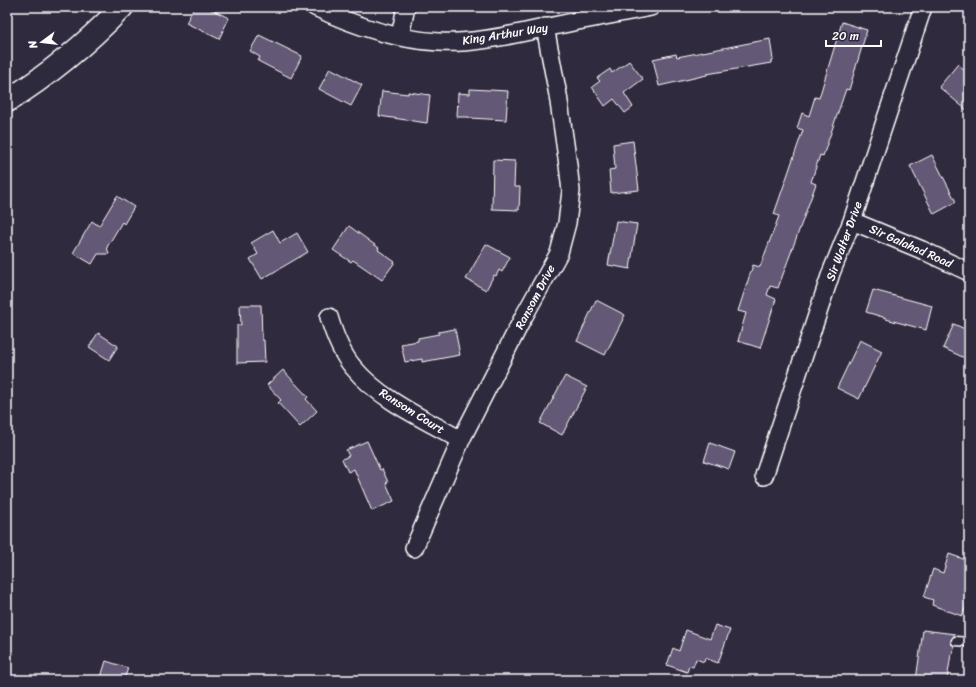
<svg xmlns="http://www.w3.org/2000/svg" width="976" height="687" font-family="Sriracha,sans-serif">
	<rect width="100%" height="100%" fill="#2f2a3d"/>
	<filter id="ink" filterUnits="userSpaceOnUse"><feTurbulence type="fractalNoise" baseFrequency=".025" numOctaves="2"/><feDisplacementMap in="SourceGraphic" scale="8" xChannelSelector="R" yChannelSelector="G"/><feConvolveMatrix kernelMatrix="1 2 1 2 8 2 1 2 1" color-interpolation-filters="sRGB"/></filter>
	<g filter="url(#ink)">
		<path fill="#645874" stroke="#fff" d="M 194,7 L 206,7 L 229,18 L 219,39 L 186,23 Z
			M 842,22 L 867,30 L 849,90 L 846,89 L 823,156 L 820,155 L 811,182 L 816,184 L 778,288 L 770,286 L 767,295 L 776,299 L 760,348 L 738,341 L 746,313 L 738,311 L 753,265 L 760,267 L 779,216 L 774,214 L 803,130 L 797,128 L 802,113 L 809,116 L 815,97 L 819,98 Z
			M 259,35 L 302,56 L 291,78 L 258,61 L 260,57 L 250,51 Z
			M 770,39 L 773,60 L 771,61 L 771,63 L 707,74 L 707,75 L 659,86 L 653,59 L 676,54 L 677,57 Z
			M 629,61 L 643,79 L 624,93 L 633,107 L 625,113 L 614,99 L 605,106 L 592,87 L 600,81 L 597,78 L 610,69 L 612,73 Z
			M 958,64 L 969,74 L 969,112 L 939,87 Z
			M 330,68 L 362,85 L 351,106 L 319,89 Z
			M 470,89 L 508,91 L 506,120 L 469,118 L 469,117 L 457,117 L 458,93 L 470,94 Z
			M 382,91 L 408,94 L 408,92 L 430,95 L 427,123 L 379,116 Z
			M 633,141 L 639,190 L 611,193 L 609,170 L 615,169 L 613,144 Z
			M 932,155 L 956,202 L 934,214 L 910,166 Z
			M 493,160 L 515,161 L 514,187 L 520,187 L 519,210 L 492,209 Z
			M 117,196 L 134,207 L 124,224 L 122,222 L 107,247 L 109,254 L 98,254 L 92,264 L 73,253 L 92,221 L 99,226 Z
			M 616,221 L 637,224 L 630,269 L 608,265 Z
			M 349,226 L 379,248 L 378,250 L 395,262 L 382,280 L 353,260 L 351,262 L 333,250 Z
			M 273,230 L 280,243 L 297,233 L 308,252 L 262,279 L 250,259 L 258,254 L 251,243 Z
			M 486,244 L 510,257 L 502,272 L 499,270 L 496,276 L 494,275 L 486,290 L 466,279 Z
			M 873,290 L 932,306 L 926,330 L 886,319 L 886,318 L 866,312 Z
			M 596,300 L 625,315 L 605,355 L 577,341 Z
			M 240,305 L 261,305 L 262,340 L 264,340 L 265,362 L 237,363 L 237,325 L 241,325 Z
			M 954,324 L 969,331 L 969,360 L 943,348 Z
			M 455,329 L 460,355 L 422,362 L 422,359 L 405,362 L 401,344 L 418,341 L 418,338 L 439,334 L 438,332 Z
			M 98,333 L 118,346 L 109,360 L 89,347 Z
			M 860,340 L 882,351 L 859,399 L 837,388 Z
			M 283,370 L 308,397 L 306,399 L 317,411 L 300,427 L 278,403 L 281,400 L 267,385 Z
			M 565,376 L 587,387 L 562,435 L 540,423 Z
			M 367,441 L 380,470 L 382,469 L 388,482 L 386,483 L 394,501 L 372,511 L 354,469 L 348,472 L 342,459 L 349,456 L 346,450 Z
			M 710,443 L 735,452 L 729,469 L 704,461 Z
			M 949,554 L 969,561 L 969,598 L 962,616 L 932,605 L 933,600 L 924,597 L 933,569 L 943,573 Z
			M 715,625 L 730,630 L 718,663 L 705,658 L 704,662 L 696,659 L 693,667 L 689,666 L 687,672 L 667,665 L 673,648 L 679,651 L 686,630 L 710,639 Z
			M 923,630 L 955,634 L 951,640 L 951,644 L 954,646 L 953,654 L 951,654 L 947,680 L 916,680 Z
			M 106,661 L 128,668 L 124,680 L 110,680 L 101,677 Z"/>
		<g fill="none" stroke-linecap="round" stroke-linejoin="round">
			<g stroke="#fff" stroke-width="11">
				<path id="lane" d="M 956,641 L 969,642"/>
			</g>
			<g stroke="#fff" stroke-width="20">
				<path id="street" d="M 315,7 C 353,25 397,40 439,42 C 475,44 510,35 544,28 C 580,20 616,14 651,7
					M 400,36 L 406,7
					M 852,221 L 922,250 L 969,272
					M 329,317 C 334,334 341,353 353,367 C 380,400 424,419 461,440
					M 764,476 L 831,273 L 852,221 L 923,7
					M 414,548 L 461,440 L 524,316 L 559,253 L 567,223 L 571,191 L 568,165 L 558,95 L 545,27"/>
			</g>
			<g stroke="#fff" stroke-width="25">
				<path id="secondary" d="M 7,101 C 49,75 88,42 122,7"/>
			</g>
			<use href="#lane" stroke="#2f2a3d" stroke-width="8"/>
			<use href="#street" stroke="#2f2a3d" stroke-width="17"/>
			<use href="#secondary" stroke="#2f2a3d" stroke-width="22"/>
		</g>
	</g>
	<g text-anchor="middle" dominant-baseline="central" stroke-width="3" stroke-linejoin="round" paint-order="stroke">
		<g font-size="12" fill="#fff" stroke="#2f2a3d">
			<text transform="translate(505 34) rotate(-9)">King Arthur Way</text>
			<text transform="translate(844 241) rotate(-70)">Sir Walter Drive</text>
			<text transform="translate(911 246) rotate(24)">Sir Galahad Road</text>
			<text transform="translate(535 297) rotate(-62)">Ransom Drive</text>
			<text transform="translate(412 411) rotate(32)">Ransom Court</text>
		</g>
	</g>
	<rect width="976" height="687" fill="none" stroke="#2f2a3d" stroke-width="24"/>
	<rect x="12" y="12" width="952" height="663" fill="none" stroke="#fff" stroke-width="1.5" filter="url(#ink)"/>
	<g transform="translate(42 42) rotate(255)" stroke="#2f2a3d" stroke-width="3" paint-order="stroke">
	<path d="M0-3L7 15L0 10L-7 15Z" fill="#ffffff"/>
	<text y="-6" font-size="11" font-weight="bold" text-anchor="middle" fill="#ffffff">N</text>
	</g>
	<path d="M826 40v6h55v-6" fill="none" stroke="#ffffff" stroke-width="2"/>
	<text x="832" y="40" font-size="12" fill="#ffffff" stroke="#2f2a3d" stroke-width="3" paint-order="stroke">20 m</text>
</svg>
